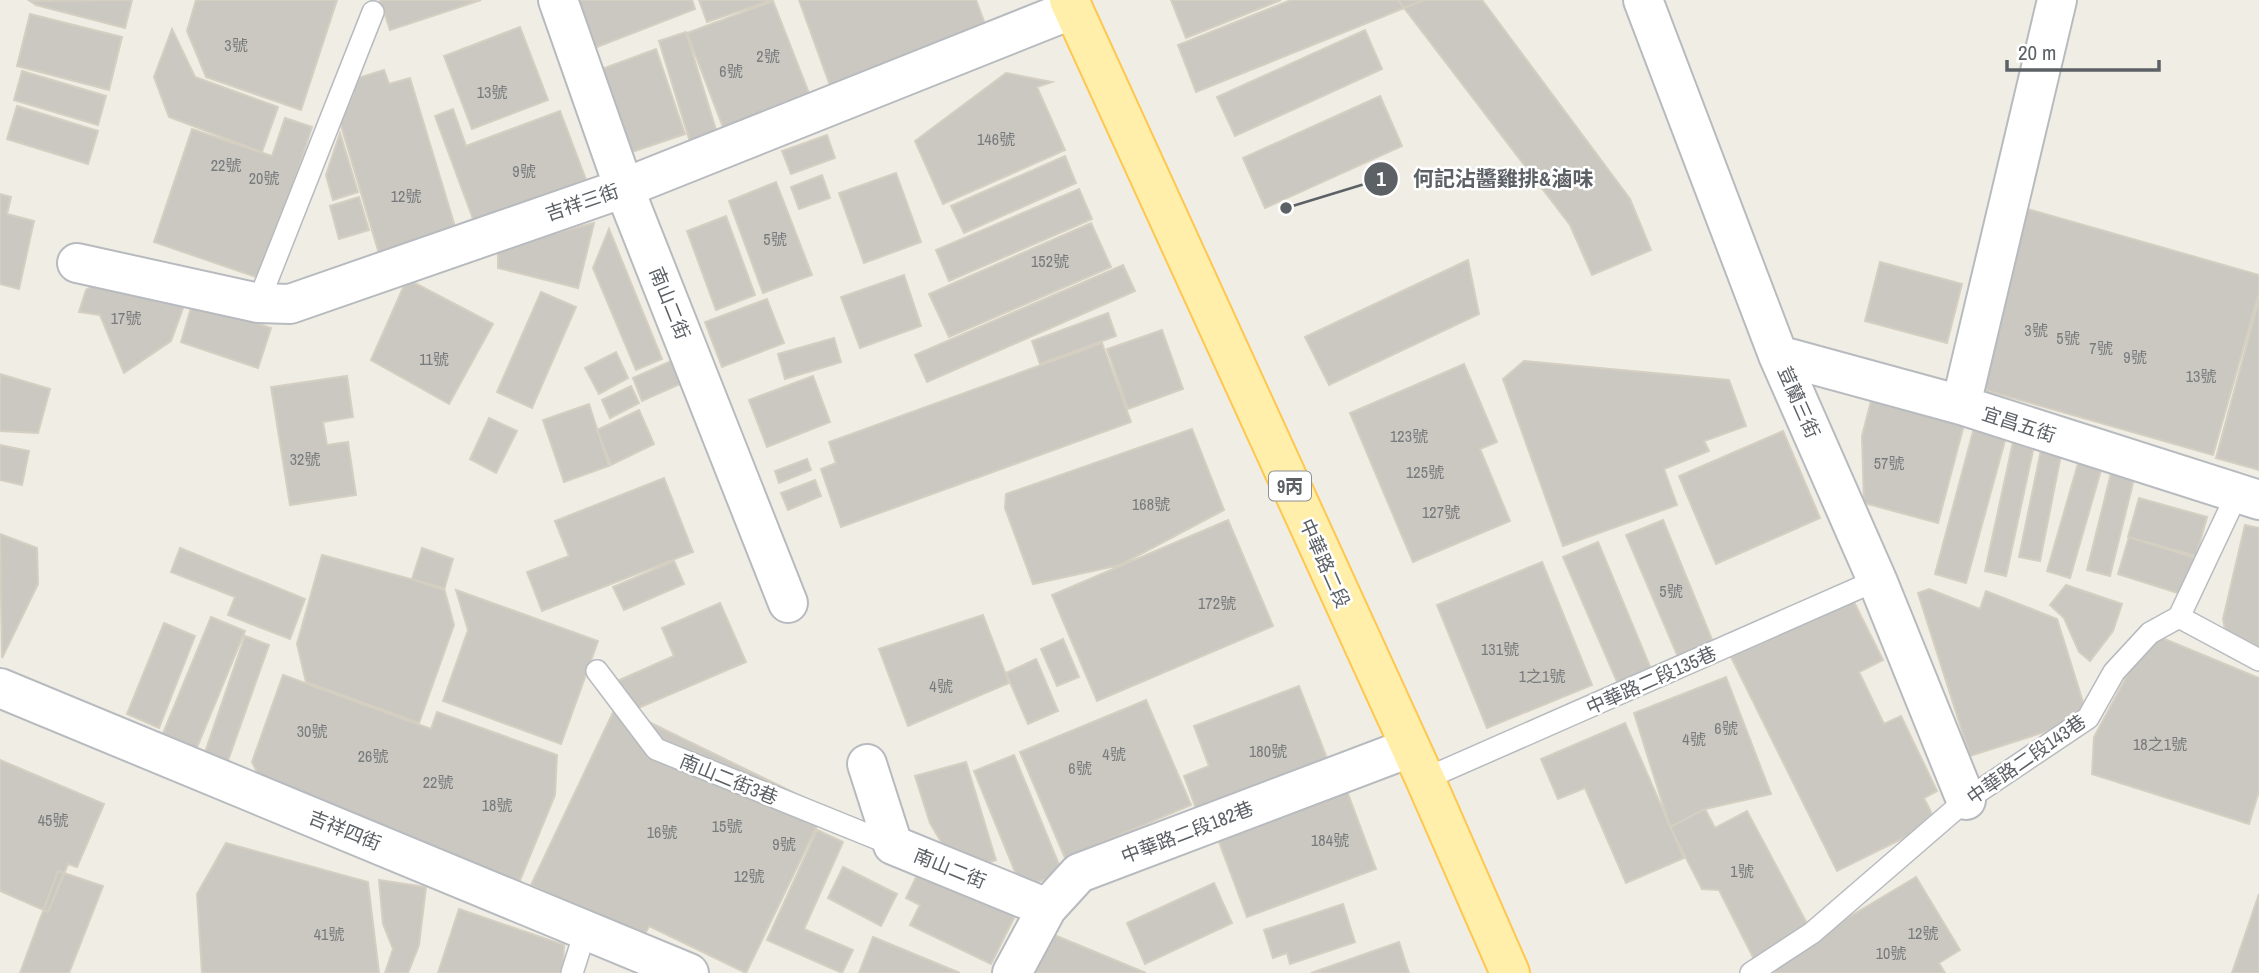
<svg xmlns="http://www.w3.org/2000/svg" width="2259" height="973" font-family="'Archivo Narrow','Noto Sans TC',sans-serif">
	<rect width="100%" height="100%" fill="#f0ede4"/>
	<path fill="#cbc8c1" stroke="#d5cfc2" stroke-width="2" d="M 132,0 L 125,28 L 36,5 L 30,1 Z
		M 196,0 L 337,0 L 301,110 L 206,77 L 187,31 Z
		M 380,0 L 481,0 L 390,30 Z
		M 573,0 L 692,0 L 695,9 L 592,49 Z
		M 699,0 L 772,0 L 707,22 Z
		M 799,0 L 976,0 L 989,35 L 832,91 Z
		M 1171,0 L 1281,0 L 1186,38 Z
		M 1291,0 L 1424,0 L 1196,92 L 1178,45 Z
		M 1398,0 L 1482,0 L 1630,199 L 1651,250 L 1592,275 L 1570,225 Z
		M 773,1 L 812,101 L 726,135 L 687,33 Z
		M 30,14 L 122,37 L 109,90 L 17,66 Z
		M 520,27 L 548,100 L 472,129 L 444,56 Z
		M 172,29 L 195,77 L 278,107 L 262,152 L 169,117 L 154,77 Z
		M 1365,30 L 1382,69 L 1235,136 L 1217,97 Z
		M 686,32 L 717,133 L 690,142 L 659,41 Z
		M 656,49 L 685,134 L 629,153 L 599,70 Z
		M 384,70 L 389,84 L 410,78 L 460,243 L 383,267 L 340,122 L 353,95 L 349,81 Z
		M 22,71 L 106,96 L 98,125 L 14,100 Z
		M 1006,73 L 1052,82 L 1037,87 L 1065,150 L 943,204 L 915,141 Z
		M 1380,96 L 1402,146 L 1265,208 L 1243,158 Z
		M 17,106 L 98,131 L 88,164 L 7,139 Z
		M 453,109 L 466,146 L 560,111 L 588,185 L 476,227 L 435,116 Z
		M 285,118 L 312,127 L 262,279 L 154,242 L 192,129 L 272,156 Z
		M 340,133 L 358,192 L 333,200 L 326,175 Z
		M 827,135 L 835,158 L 791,174 L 782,151 Z
		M 1065,156 L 1076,183 L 964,233 L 951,206 Z
		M 896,173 L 921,242 L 864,263 L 839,193 Z
		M 822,175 L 830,198 L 799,209 L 791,187 Z
		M 776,182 L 812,275 L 763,293 L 729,201 Z
		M 1079,189 L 1092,219 L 949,281 L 936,250 Z
		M 0,194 L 11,197 L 7,214 L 34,221 L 19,289 L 0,284 Z
		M 359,197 L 369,230 L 339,239 L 330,206 Z
		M 2024,208 L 2259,275 L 2259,293 L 2213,455 L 1974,387 Z
		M 726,216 L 755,295 L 716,310 L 687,231 Z
		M 594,223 L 578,288 L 498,268 L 498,248 Z
		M 1091,223 L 1111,267 L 949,337 L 929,294 Z
		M 609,229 L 662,359 L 636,370 L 593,268 Z
		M 1468,260 L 1479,314 L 1329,385 L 1305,337 Z
		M 1880,262 L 1962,284 L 1947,343 L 1865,321 Z
		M 1123,265 L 1135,291 L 927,382 L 915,355 Z
		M 112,275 L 186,300 L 171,341 L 124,373 L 100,315 L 79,312 L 86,290 Z
		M 904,275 L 921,326 L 860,348 L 841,297 Z
		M 407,279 L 493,324 L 449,404 L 371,360 Z
		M 541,292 L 576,307 L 532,408 L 497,392 Z
		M 767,299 L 784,343 L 722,367 L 705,322 Z
		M 2259,299 L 2259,470 L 2216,458 Z
		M 193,301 L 271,328 L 258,368 L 181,342 Z
		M 1108,313 L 1116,336 L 1040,364 L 1032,341 Z
		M 1162,330 L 1183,389 L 1128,409 L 1107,349 Z
		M 834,338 L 841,362 L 785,379 L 778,354 Z
		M 1102,343 L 1131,422 L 841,527 L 821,469 L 836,463 L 829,442 Z
		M 616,352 L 628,378 L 599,394 L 585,368 Z
		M 671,361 L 680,384 L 642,401 L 633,378 Z
		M 1524,361 L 1729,380 L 1746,426 L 1704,441 L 1709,451 L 1664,469 L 1677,505 L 1563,546 L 1503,379 Z
		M 1464,364 L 1497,442 L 1480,449 L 1510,521 L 1413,562 L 1350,413 Z
		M 0,374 L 50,389 L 38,433 L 0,431 Z
		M 347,376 L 353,417 L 323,422 L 327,445 L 348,442 L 356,495 L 290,505 L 271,387 Z
		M 813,376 L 830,422 L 767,447 L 749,400 Z
		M 631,386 L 639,403 L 610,418 L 602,400 Z
		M 1872,397 L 1965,421 L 1938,523 L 1864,503 L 1862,436 Z
		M 589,404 L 609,466 L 564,482 L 543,420 Z
		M 639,410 L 654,444 L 611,465 L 597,430 Z
		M 489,418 L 517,431 L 496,473 L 470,459 Z
		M 1974,428 L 2006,437 L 1966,583 L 1935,574 Z
		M 1192,429 L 1224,510 L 1120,565 L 1033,584 L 1005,508 L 1006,494 Z
		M 1783,431 L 1820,518 L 1716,564 L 1679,476 Z
		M 2013,442 L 2034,446 L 2006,576 L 1985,571 Z
		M 0,445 L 29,451 L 22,485 L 0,480 Z
		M 2042,445 L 2062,450 L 2040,561 L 2019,557 Z
		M 807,459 L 811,470 L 779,483 L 775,471 Z
		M 2079,460 L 2102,467 L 2070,578 L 2047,571 Z
		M 2112,469 L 2135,475 L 2110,576 L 2087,570 Z
		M 664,478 L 693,552 L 542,611 L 527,572 L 569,556 L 555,521 Z
		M 815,480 L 821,496 L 788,510 L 781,493 Z
		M 2139,498 L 2207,517 L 2196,556 L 2128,537 Z
		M 1228,520 L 1273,626 L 1097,701 L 1052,595 Z
		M 1663,520 L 1713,642 L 1678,657 L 1626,535 Z
		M 2245,525 L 2259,528 L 2259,663 L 2230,656 L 2223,619 Z
		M 0,534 L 37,548 L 38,584 L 2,658 Z
		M 2129,537 L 2195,558 L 2184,595 L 2118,574 Z
		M 1598,542 L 1651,669 L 1618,684 L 1563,557 Z
		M 180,548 L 305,599 L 290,639 L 228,615 L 235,597 L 171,572 Z
		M 422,548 L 453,559 L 444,590 L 412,579 Z
		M 322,555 L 444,588 L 454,625 L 419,723 L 306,682 L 297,644 Z
		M 674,561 L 684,584 L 624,610 L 613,587 Z
		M 1542,562 L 1592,685 L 1487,728 L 1437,605 Z
		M 2066,585 L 2122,604 L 2113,631 L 2090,661 L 2079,652 L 2064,618 L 2050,605 Z
		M 1929,589 L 1980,609 L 1986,591 L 2057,619 L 2088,718 L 1970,756 L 1918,593 Z
		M 456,590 L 598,641 L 561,744 L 443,701 L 468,630 Z
		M 1850,594 L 1883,660 L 1859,672 L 1884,724 L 1901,716 L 1937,791 L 1924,798 L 1936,822 L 1837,871 L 1730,655 Z
		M 720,603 L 746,662 L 636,709 L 615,682 L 674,656 L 662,628 Z
		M 983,615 L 1009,683 L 908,726 L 879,649 Z
		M 211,617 L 245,631 L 193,757 L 159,743 Z
		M 164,623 L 195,636 L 159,728 L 127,714 Z
		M 2150,633 L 2259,678 L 2259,791 L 2249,824 L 2092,774 L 2094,737 Z
		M 245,636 L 269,645 L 225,769 L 202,761 Z
		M 1063,639 L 1079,677 L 1057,686 L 1041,649 Z
		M 1036,659 L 1058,711 L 1028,724 L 1006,673 Z
		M 283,675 L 431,729 L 437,712 L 557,755 L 555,795 L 516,890 L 263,784 L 252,762 Z
		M 1726,677 L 1771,794 L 1705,809 L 1670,827 L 1634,713 Z
		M 1299,686 L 1328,761 L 1197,811 L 1184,776 L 1209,766 L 1194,726 Z
		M 1146,700 L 1191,805 L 1065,858 L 1020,752 Z
		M 616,706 L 811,801 L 817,826 L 746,973 L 649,926 L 642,940 L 531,885 Z
		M 1625,723 L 1684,858 L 1626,883 L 1585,788 L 1558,799 L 1541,759 Z
		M 1014,755 L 1062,872 L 1022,889 L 974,771 Z
		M 0,760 L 104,804 L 77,867 L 68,864 L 48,912 L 0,891 Z
		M 966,762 L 996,860 L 959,872 L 930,823 L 915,776 Z
		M 1347,791 L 1376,869 L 1247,917 L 1218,839 Z
		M 1705,809 L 1715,828 L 1747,811 L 1812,933 L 1758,967 L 1719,890 L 1702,889 L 1670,827 Z
		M 817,830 L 843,842 L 804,929 L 853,950 L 842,973 L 767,940 Z
		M 226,843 L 368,882 L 379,973 L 202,973 L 197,894 Z
		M 922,865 L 1017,912 L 991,964 L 910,925 L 920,905 L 906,898 Z
		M 843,867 L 897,894 L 881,926 L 828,898 Z
		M 58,871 L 103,886 L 69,973 L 20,973 Z
		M 1916,877 L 1960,950 L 1939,963 L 1945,973 L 1765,973 L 1762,969 Z
		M 379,880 L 426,887 L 419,945 L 408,973 L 385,973 L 393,949 L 383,924 Z
		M 1214,883 L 1232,923 L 1145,964 L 1127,923 Z
		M 2259,894 L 2259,973 L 2232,973 Z
		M 1343,904 L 1355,942 L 1290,964 L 1287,953 L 1273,958 L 1264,930 Z
		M 459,909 L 564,945 L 563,973 L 438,973 Z
		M 1047,932 L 1146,973 L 1030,973 Z
		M 873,937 L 960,973 L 859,973 Z
		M 1399,942 L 1409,973 L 1311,973 Z"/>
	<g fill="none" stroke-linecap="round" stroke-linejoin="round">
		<g stroke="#b7bbbf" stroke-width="24">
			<path id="service" d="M 258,303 L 373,12
				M 2179,617 L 2259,660
				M 597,671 L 656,749 L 893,845
				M 1425,779 L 1877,580
				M 572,973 L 586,929
				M 1751,973 L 1812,933 L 1966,800 L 2088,718 L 2114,672 L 2150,633 L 2179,617 L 2237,494"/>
		</g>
		<g stroke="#b7bbbf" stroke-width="42">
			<path id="minor" d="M 558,0 L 624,188 L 788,603
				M 1643,0 L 1778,355 L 1877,580 L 1966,800
				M 77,263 L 258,303 L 290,304 L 624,188 L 1073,9
				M 1778,355 L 1961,405 L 2259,500
				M 1961,405 L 2057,0
				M 867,764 L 893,845 L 1047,908
				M 1012,973 L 1047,908 L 1079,873 L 1409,748"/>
		</g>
		<g stroke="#b7bbbf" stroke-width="42">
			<path id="tertiary" d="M 0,688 L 689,973"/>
		</g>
		<g stroke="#fec74f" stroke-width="42">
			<path id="primary" d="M 1069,0 L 1425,779 L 1510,973"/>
		</g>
		<use href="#service" stroke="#fff" stroke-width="21"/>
		<use href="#minor" stroke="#fff" stroke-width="38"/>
		<use href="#tertiary" stroke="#fff" stroke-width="38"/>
		<use href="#primary" stroke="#ffefaa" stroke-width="38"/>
	</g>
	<g text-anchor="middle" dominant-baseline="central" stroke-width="5" stroke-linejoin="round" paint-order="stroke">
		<g font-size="16" fill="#787b7d">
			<text x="236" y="45">3號</text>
			<text x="768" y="56">2號</text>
			<text x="731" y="71">6號</text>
			<text x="492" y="92">13號</text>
			<text x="996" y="139">146號</text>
			<text x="226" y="165">22號</text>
			<text x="524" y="171">9號</text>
			<text x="264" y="178">20號</text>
			<text x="406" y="196">12號</text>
			<text x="775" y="239">5號</text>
			<text x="1050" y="261">152號</text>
			<text x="126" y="318">17號</text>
			<text x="2036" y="330">3號</text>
			<text x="2068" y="338">5號</text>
			<text x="2101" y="348">7號</text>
			<text x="2135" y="357">9號</text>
			<text x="434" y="359">11號</text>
			<text x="2201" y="376">13號</text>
			<text x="1409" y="436">123號</text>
			<text x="305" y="459">32號</text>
			<text x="1889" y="463">57號</text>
			<text x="1425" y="472">125號</text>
			<text x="1151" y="504">168號</text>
			<text x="1441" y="512">127號</text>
			<text x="1671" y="591">5號</text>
			<text x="1217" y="603">172號</text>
			<text x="1500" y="649">131號</text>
			<text x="1542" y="676">1之1號</text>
			<text x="941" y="686">4號</text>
			<text x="1726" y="728">6號</text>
			<text x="312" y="731">30號</text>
			<text x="1694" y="739">4號</text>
			<text x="2160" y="744">18之1號</text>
			<text x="1268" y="751">180號</text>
			<text x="1114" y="754">4號</text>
			<text x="373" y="756">26號</text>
			<text x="1080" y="768">6號</text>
			<text x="438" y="782">22號</text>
			<text x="497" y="805">18號</text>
			<text x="53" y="820">45號</text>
			<text x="727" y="826">15號</text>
			<text x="662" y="832">16號</text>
			<text x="1330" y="840">184號</text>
			<text x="784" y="844">9號</text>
			<text x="1742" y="871">1號</text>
			<text x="749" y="876">12號</text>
			<text x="1923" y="933">12號</text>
			<text x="329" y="934">41號</text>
			<text x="1891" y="953">10號</text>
		</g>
		<rect fill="#fff" stroke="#8d9094" stroke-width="2" x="1269" y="471.5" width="42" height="29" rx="5"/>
		<g font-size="18" font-weight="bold" fill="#5c6166">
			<text x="1290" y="486">9丙</text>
		</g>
		<g font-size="19" fill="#5c6166" stroke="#fff">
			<text transform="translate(582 202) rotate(-19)">吉祥三街</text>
			<text transform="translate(670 303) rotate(68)">南山二街</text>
			<text transform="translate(1799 402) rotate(66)">荳蘭三街</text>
			<text transform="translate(2019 424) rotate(18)">宜昌五街</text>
			<text transform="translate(1325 563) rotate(66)">中華路二段</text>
			<text transform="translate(1651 680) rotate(-24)">中華路二段135巷</text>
			<text transform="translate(2026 759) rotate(-35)">中華路二段143巷</text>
			<text transform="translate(729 779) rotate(22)">南山二街3巷</text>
			<text transform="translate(345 830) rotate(22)">吉祥四街</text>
			<text transform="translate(1187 832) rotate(-21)">中華路二段182巷</text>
			<text transform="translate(950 868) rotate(22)">南山二街</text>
		</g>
	</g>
	<path fill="none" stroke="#5c6166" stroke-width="2.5" d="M1286 208L1381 179"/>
	<g fill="#5c6166" stroke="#fff" stroke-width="2.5">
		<circle cx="1286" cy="208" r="7"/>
		<circle cx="1381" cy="179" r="18"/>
	</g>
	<g font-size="21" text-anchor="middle" font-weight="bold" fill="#fff">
		<text x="1381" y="186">1</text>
	</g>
	<g font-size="21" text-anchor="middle" font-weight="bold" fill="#5c6166" stroke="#fff" stroke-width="5" stroke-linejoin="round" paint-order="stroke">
		<text x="1503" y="186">何記沾醬雞排&amp;滷味</text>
	</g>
	<path d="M2007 60v10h152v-10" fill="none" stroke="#5c6166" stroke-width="3.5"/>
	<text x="2018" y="60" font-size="21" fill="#5c6166" stroke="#ffffff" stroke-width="5" paint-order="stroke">20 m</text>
</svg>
